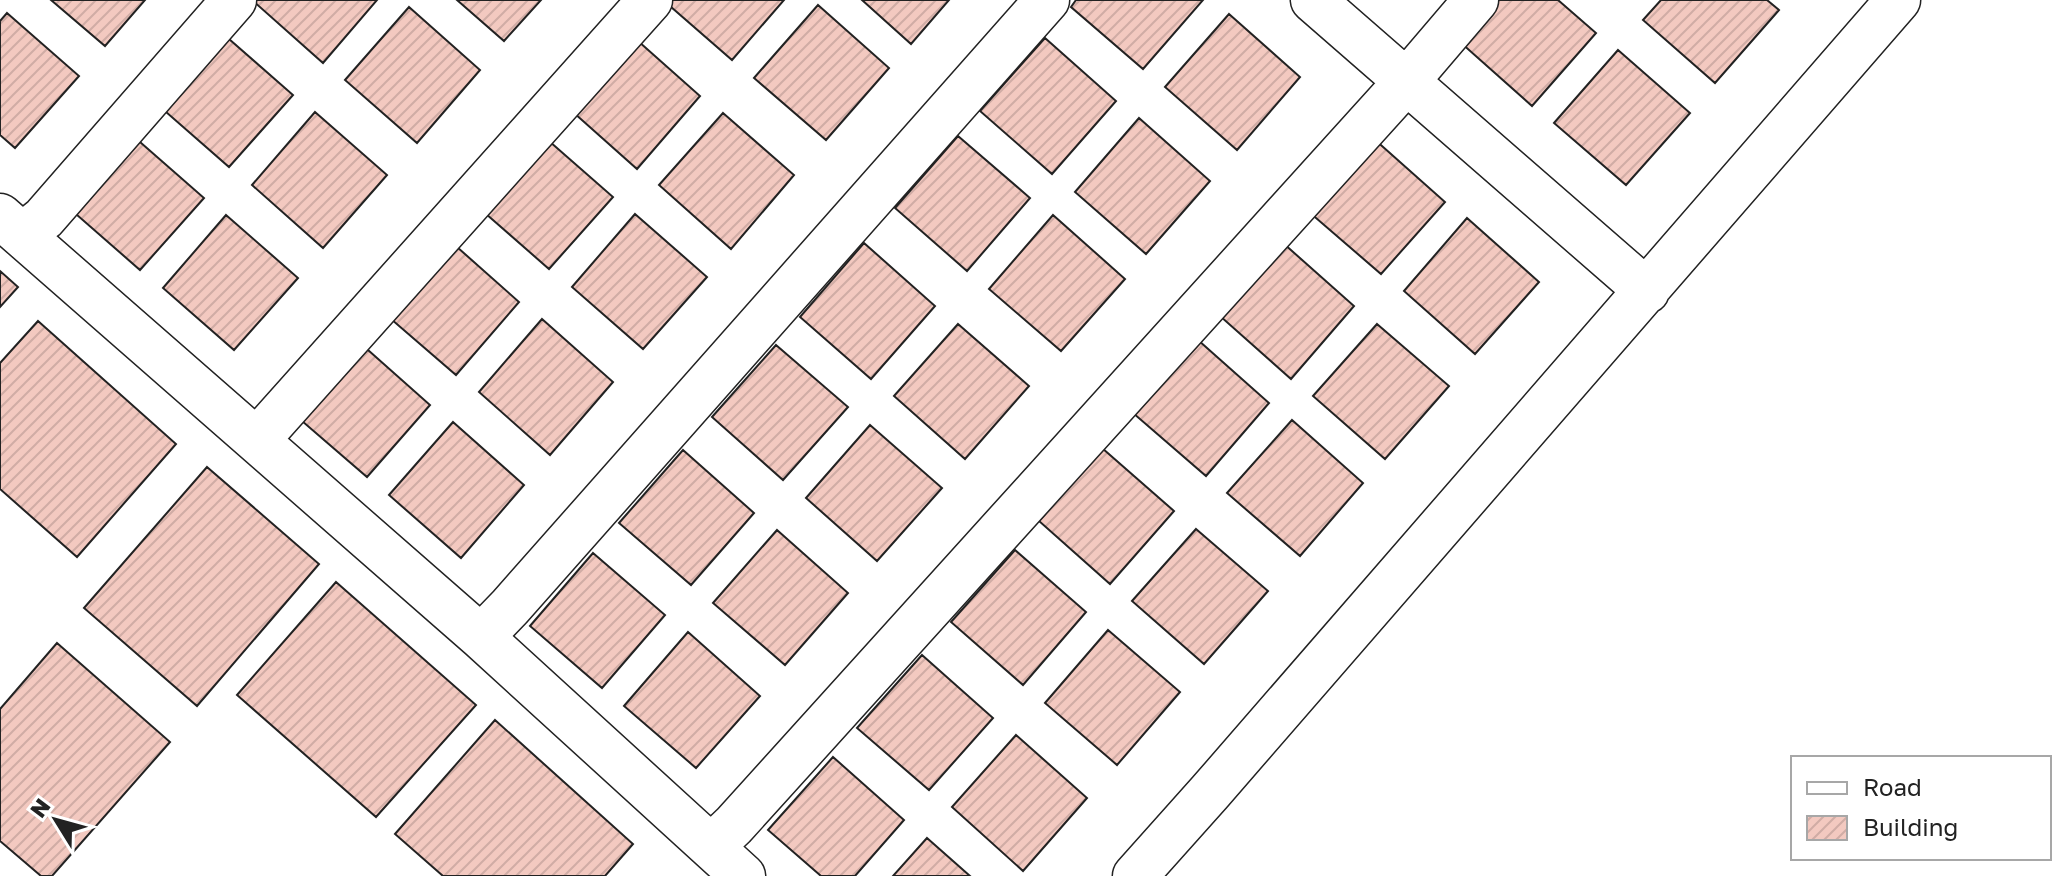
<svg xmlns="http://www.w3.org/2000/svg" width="2067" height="876" font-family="'Golos Text',sans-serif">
	<defs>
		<pattern id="building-hatch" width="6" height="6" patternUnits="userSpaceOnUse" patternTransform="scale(2)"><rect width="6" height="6" fill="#f3c9c0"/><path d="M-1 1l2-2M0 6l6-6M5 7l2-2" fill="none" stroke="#d0aca5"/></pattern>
	</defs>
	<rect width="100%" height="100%" fill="#fff"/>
	<path fill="url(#building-hatch)" stroke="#222" stroke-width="2" d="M 51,0 L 145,0 L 105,46 Z
		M 252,0 L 377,0 L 323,63 Z
		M 457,0 L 541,0 L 504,41 Z
		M 663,0 L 784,0 L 732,60 Z
		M 862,0 L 949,0 L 911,44 Z
		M 1076,0 L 1203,0 L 1143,69 L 1071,7 Z
		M 1498,0 L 1558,0 L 1596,33 L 1532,106 L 1460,42 Z
		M 1661,0 L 1767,0 L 1779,10 L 1715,83 L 1643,20 Z
		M 818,5 L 889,68 L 826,140 L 754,78 Z
		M 409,7 L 480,70 L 417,143 L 345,80 Z
		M 7,13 L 79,76 L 15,148 L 0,135 L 0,21 Z
		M 1229,14 L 1300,77 L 1237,150 L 1165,87 Z
		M 221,32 L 293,95 L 229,167 L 158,105 Z
		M 629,33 L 700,96 L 637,169 L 565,105 Z
		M 1045,38 L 1116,101 L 1052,174 L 980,111 Z
		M 1618,50 L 1690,113 L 1626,185 L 1554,123 Z
		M 315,112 L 387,175 L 323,248 L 252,185 Z
		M 723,113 L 794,175 L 731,249 L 659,185 Z
		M 1139,118 L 1210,181 L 1146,254 L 1075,192 Z
		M 541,134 L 613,197 L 549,269 L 478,207 Z
		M 132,135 L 204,198 L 140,270 L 69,208 Z
		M 958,136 L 1030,198 L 967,271 L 895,208 Z
		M 1373,138 L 1445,202 L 1381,274 L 1309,212 Z
		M 635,214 L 707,277 L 643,349 L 572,287 Z
		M 226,215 L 298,278 L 234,350 L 163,288 Z
		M 1053,215 L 1125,279 L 1061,351 L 989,289 Z
		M 1467,218 L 1539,282 L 1475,354 L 1404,291 Z
		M 448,239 L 519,302 L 456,375 L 384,313 Z
		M 864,243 L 935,306 L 871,379 L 800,317 Z
		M 1283,243 L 1354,306 L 1291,379 L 1220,316 Z
		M 0,271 L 18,287 L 0,307 Z
		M 542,319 L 613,382 L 550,455 L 479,392 Z
		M 38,321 L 176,444 L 77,557 L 0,489 L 0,363 Z
		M 958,324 L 1029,386 L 965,459 L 894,396 Z
		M 1377,324 L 1449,386 L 1385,459 L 1313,396 Z
		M 1198,340 L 1269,403 L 1206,476 L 1133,413 Z
		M 359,342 L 430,405 L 367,477 L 295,415 Z
		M 776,345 L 848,407 L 783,480 L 712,417 Z
		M 1292,420 L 1363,483 L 1300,556 L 1227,493 Z
		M 453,422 L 524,485 L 461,558 L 389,495 Z
		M 870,425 L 942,488 L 877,561 L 806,498 Z
		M 1102,448 L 1174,511 L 1110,584 L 1039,521 Z
		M 683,450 L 754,513 L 691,585 L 619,523 Z
		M 207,467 L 319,564 L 197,706 L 84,608 Z
		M 1196,529 L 1268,591 L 1204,664 L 1132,601 Z
		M 777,530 L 848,593 L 785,665 L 713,603 Z
		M 1015,550 L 1086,612 L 1023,685 L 951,622 Z
		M 593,553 L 665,615 L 602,688 L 530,626 Z
		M 336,582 L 476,705 L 376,817 L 237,695 Z
		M 1108,630 L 1180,692 L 1117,765 L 1045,703 Z
		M 688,632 L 760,696 L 696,768 L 624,706 Z
		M 57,643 L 170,742 L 52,876 L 41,876 L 0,841 L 0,709 Z
		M 922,655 L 993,718 L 929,790 L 857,728 Z
		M 495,720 L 633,844 L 605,876 L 443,876 L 395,834 Z
		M 1016,735 L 1087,798 L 1023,871 L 952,807 Z
		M 833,757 L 904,820 L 855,876 L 821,876 L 768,830 Z
		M 927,838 L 970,876 L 893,876 Z"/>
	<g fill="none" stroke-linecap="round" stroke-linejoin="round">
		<g stroke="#222" stroke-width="47">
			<path id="street" d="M 1313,0 L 1647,291
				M 0,216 L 481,637 L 743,876
				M 23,235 L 44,218 L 234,0
				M 257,440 L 650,0
				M 481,637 L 510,607 L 1047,0
				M 712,846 L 734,825 L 1406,82 L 1476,0
				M 1135,876 L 1210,792 L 1898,0"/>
		</g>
		<use href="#street" stroke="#fff" stroke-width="44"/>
	</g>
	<rect x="1791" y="756" width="260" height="104" fill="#ffffff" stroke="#a7a7a7" stroke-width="2"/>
	<rect x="1807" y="782" width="40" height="12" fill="#ffffff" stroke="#a7a7a7" stroke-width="2"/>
	<text x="1863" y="796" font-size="24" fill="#222222">Road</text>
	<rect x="1807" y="816" width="40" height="24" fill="url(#building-hatch)" stroke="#a7a7a7" stroke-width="2"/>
	<text x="1863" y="836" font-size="24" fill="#222222">Building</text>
	<g transform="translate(56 820) rotate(307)" stroke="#ffffff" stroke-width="6" paint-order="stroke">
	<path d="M0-6L14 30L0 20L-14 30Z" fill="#222222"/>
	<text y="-12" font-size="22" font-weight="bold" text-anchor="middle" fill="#222222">N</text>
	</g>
</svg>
